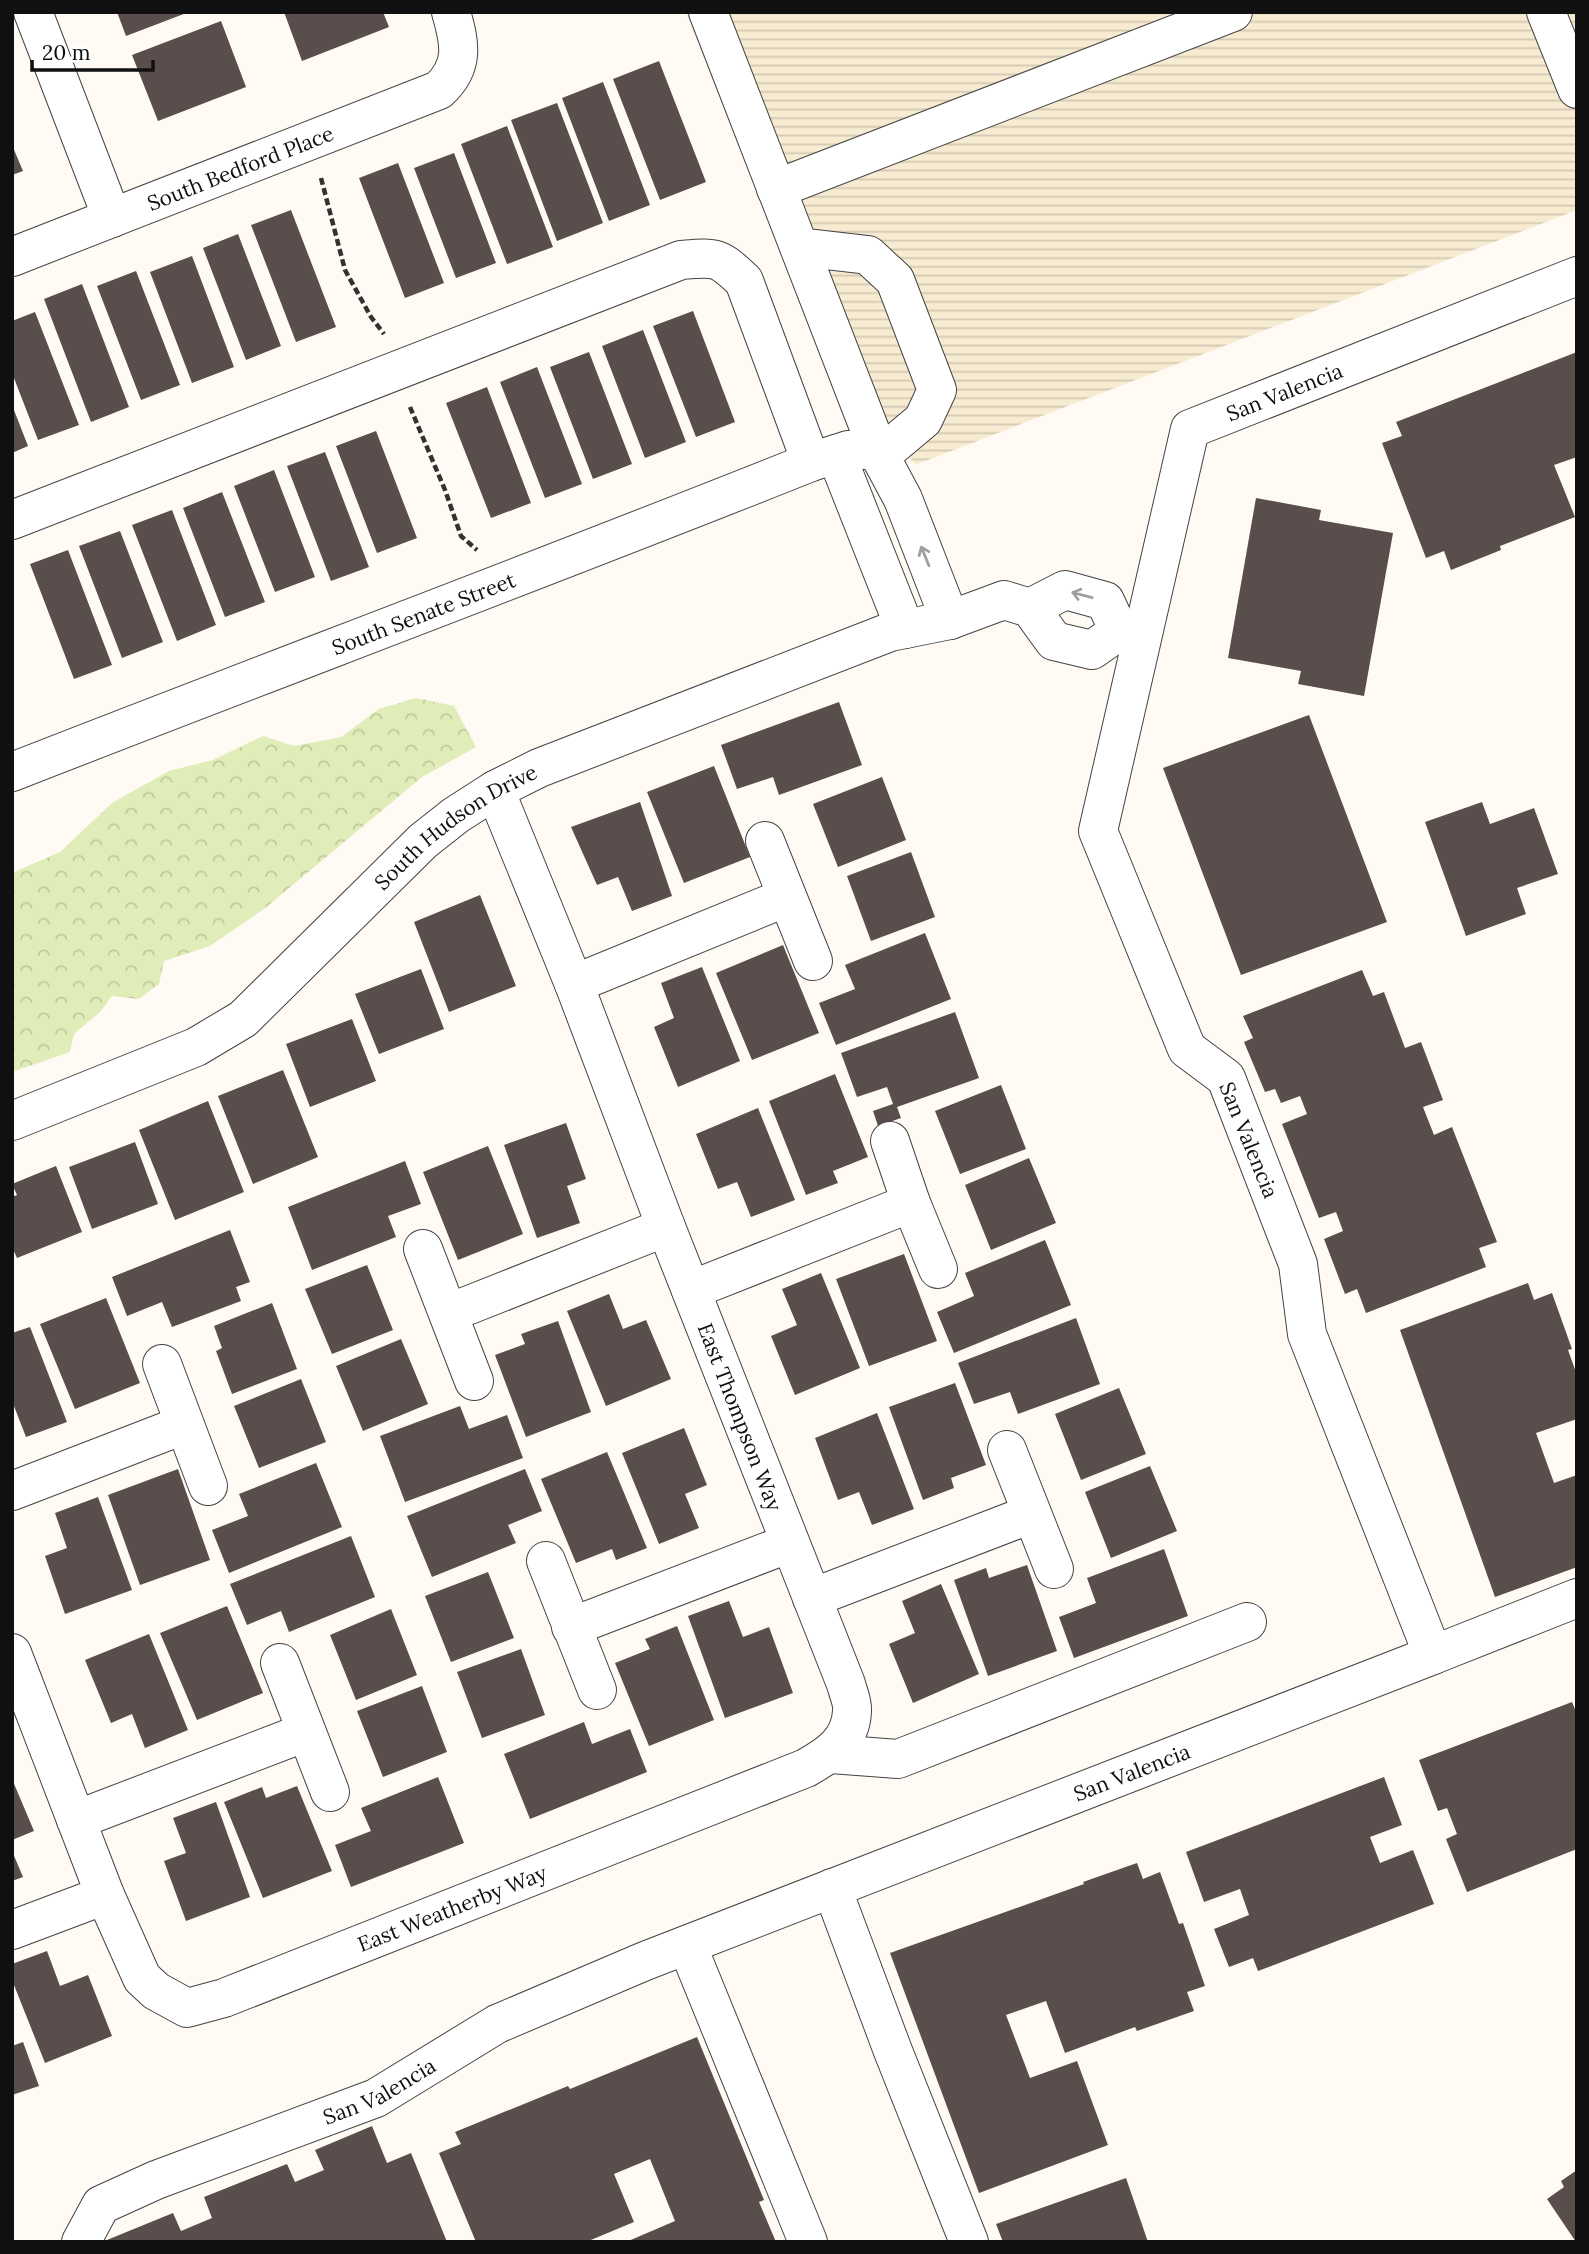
<svg xmlns="http://www.w3.org/2000/svg" width="1589" height="2254" font-family="Lora,serif">
	<defs>
		<pattern id="farmland-rules" width="6" height="5" patternUnits="userSpaceOnUse" patternTransform="scale(1.75)"><rect width="6" height="5" fill="#f7ebd1"/><path d="M0 2.5h6" fill="none" stroke="#d3c8b2"/></pattern>
		<pattern id="park-crowns" width="20" height="18" patternUnits="userSpaceOnUse" patternTransform="scale(1.75)"><rect width="20" height="18" fill="#e0edb9"/><path d="M2 6a3 3 0 1 1 6 0M12 15a3 3 0 1 1 6 0" fill="none" stroke="#bfca9e"/></pattern>
	</defs>
	<rect width="100%" height="100%" fill="#fffaf3"/>
	<path fill="url(#farmland-rules)" d="M 686,12 L 1577,12 L 1577,210 L 915,465 L 886,421 L 837,396 Z"/>
	<path fill="url(#park-crowns)" d="M 416,698 L 454,706 L 476,747 L 422,777 L 264,909 L 210,946 L 164,961 L 159,984 L 139,999 L 112,996 L 100,1012 L 74,1034 L 70,1052 L 12,1072 L 12,873 L 60,852 L 112,803 L 169,771 L 213,760 L 263,736 L 294,746 L 341,737 L 379,709 Z"/>
	<path fill="#594e4b" d="M 117,12 L 189,12 L 126,36 Z
		M 284,12 L 383,12 L 389,27 L 302,61 Z
		M 221,21 L 246,87 L 158,121 L 132,55 Z
		M 659,61 L 706,182 L 660,200 L 613,79 Z
		M 603,82 L 650,205 L 609,221 L 562,98 Z
		M 557,103 L 603,223 L 557,241 L 511,120 Z
		M 507,126 L 553,247 L 507,264 L 461,144 Z
		M 12,145 L 23,171 L 12,175 Z
		M 454,153 L 496,263 L 456,278 L 414,168 Z
		M 398,163 L 444,283 L 405,298 L 359,178 Z
		M 291,210 L 336,327 L 296,342 L 251,225 Z
		M 238,234 L 281,346 L 246,360 L 203,248 Z
		M 192,256 L 234,367 L 192,383 L 150,272 Z
		M 136,271 L 180,385 L 141,400 L 97,286 Z
		M 82,284 L 129,407 L 91,422 L 44,299 Z
		M 693,311 L 735,422 L 696,437 L 653,326 Z
		M 35,312 L 79,425 L 38,440 L 12,373 L 12,321 Z
		M 643,330 L 686,442 L 645,458 L 602,346 Z
		M 589,352 L 632,464 L 593,479 L 550,367 Z
		M 1577,352 L 1577,457 L 1554,465 L 1575,517 L 1500,546 L 1501,550 L 1451,570 L 1444,551 L 1426,558 L 1382,443 L 1402,436 L 1396,422 Z
		M 537,367 L 582,484 L 545,498 L 500,382 Z
		M 487,387 L 531,503 L 491,518 L 446,403 Z
		M 12,405 L 28,446 L 12,453 Z
		M 376,431 L 417,538 L 377,553 L 336,446 Z
		M 325,452 L 369,567 L 331,581 L 287,466 Z
		M 274,470 L 315,577 L 275,592 L 234,486 Z
		M 222,492 L 265,602 L 225,617 L 183,508 Z
		M 1256,498 L 1321,510 L 1319,520 L 1393,533 L 1364,696 L 1298,684 L 1301,671 L 1228,658 Z
		M 172,510 L 216,625 L 177,641 L 132,525 Z
		M 120,531 L 163,642 L 122,658 L 79,546 Z
		M 68,550 L 112,665 L 74,679 L 30,564 Z
		M 839,702 L 862,765 L 779,795 L 773,777 L 737,789 L 721,745 Z
		M 1309,715 L 1387,922 L 1241,975 L 1163,768 Z
		M 714,766 L 750,857 L 684,883 L 647,792 Z
		M 882,777 L 906,840 L 838,867 L 813,804 Z
		M 640,802 L 672,896 L 632,911 L 618,877 L 597,885 L 571,827 Z
		M 1482,802 L 1490,824 L 1534,808 L 1558,874 L 1517,888 L 1526,914 L 1466,936 L 1425,822 Z
		M 911,852 L 935,917 L 871,941 L 847,876 Z
		M 480,895 L 516,986 L 449,1012 L 414,922 Z
		M 925,933 L 951,999 L 836,1045 L 819,1003 L 855,989 L 845,965 Z
		M 783,945 L 819,1033 L 752,1060 L 716,973 Z
		M 702,967 L 740,1061 L 678,1087 L 654,1027 L 674,1018 L 661,983 Z
		M 421,969 L 444,1029 L 379,1054 L 355,994 Z
		M 1362,970 L 1373,996 L 1384,992 L 1405,1048 L 1421,1042 L 1443,1100 L 1423,1107 L 1434,1135 L 1452,1127 L 1497,1242 L 1479,1248 L 1486,1267 L 1366,1313 L 1357,1289 L 1345,1294 L 1324,1239 L 1343,1231 L 1336,1212 L 1319,1218 L 1282,1124 L 1307,1114 L 1300,1096 L 1281,1103 L 1275,1089 L 1265,1092 L 1244,1042 L 1253,1038 L 1243,1016 Z
		M 955,1012 L 979,1078 L 897,1107 L 901,1118 L 878,1126 L 873,1111 L 893,1104 L 887,1087 L 857,1097 L 841,1053 Z
		M 352,1019 L 376,1081 L 310,1107 L 286,1044 Z
		M 283,1070 L 318,1157 L 253,1184 L 218,1096 Z
		M 835,1074 L 868,1157 L 833,1171 L 838,1183 L 806,1195 L 769,1101 Z
		M 1001,1085 L 1026,1149 L 960,1174 L 935,1111 Z
		M 208,1101 L 244,1192 L 175,1220 L 139,1130 Z
		M 758,1108 L 795,1200 L 751,1217 L 737,1182 L 718,1189 L 696,1134 Z
		M 566,1123 L 586,1179 L 567,1186 L 580,1223 L 537,1238 L 504,1145 Z
		M 135,1142 L 158,1204 L 92,1229 L 69,1167 Z
		M 488,1146 L 523,1234 L 458,1260 L 423,1172 Z
		M 1029,1158 L 1056,1223 L 991,1250 L 965,1185 Z
		M 405,1161 L 421,1204 L 388,1216 L 396,1237 L 312,1270 L 288,1207 Z
		M 56,1166 L 82,1232 L 17,1258 L 12,1247 L 12,1197 L 17,1195 L 12,1184 Z
		M 230,1230 L 250,1282 L 236,1287 L 241,1301 L 172,1327 L 162,1302 L 127,1316 L 112,1277 Z
		M 1045,1240 L 1071,1305 L 954,1353 L 937,1312 L 974,1296 L 965,1273 Z
		M 904,1254 L 937,1341 L 869,1366 L 836,1279 Z
		M 367,1265 L 393,1330 L 332,1354 L 305,1289 Z
		M 821,1273 L 860,1368 L 795,1395 L 771,1336 L 797,1325 L 782,1289 Z
		M 1528,1283 L 1534,1300 L 1552,1293 L 1572,1349 L 1568,1350 L 1577,1375 L 1577,1419 L 1536,1433 L 1554,1483 L 1577,1475 L 1577,1567 L 1495,1597 L 1400,1330 Z
		M 609,1294 L 623,1329 L 646,1320 L 671,1379 L 606,1406 L 567,1311 Z
		M 106,1298 L 140,1383 L 75,1409 L 40,1324 Z
		M 272,1303 L 297,1369 L 232,1394 L 216,1351 L 222,1348 L 214,1326 Z
		M 1076,1318 L 1100,1384 L 1018,1414 L 1010,1392 L 974,1404 L 958,1363 Z
		M 558,1321 L 591,1412 L 526,1437 L 495,1355 L 525,1344 L 521,1334 Z
		M 30,1327 L 67,1422 L 26,1437 L 12,1401 L 12,1333 Z
		M 401,1339 L 428,1404 L 363,1431 L 336,1366 Z
		M 301,1379 L 326,1442 L 259,1468 L 234,1406 Z
		M 955,1383 L 986,1465 L 951,1478 L 954,1488 L 923,1500 L 889,1407 Z
		M 1119,1388 L 1146,1454 L 1081,1480 L 1055,1414 Z
		M 460,1406 L 469,1429 L 507,1415 L 523,1458 L 405,1502 L 380,1436 Z
		M 877,1413 L 914,1509 L 872,1525 L 859,1492 L 838,1500 L 815,1438 Z
		M 684,1428 L 707,1485 L 685,1494 L 699,1528 L 659,1544 L 622,1453 Z
		M 607,1452 L 647,1548 L 616,1560 L 612,1549 L 576,1563 L 541,1479 Z
		M 316,1463 L 342,1527 L 229,1573 L 212,1530 L 248,1516 L 239,1494 Z
		M 1150,1466 L 1177,1531 L 1111,1558 L 1085,1492 Z
		M 178,1469 L 210,1560 L 140,1585 L 108,1495 Z
		M 525,1469 L 542,1511 L 508,1525 L 516,1543 L 432,1577 L 407,1516 Z
		M 98,1497 L 132,1590 L 65,1614 L 45,1556 L 67,1548 L 55,1513 Z
		M 351,1536 L 375,1597 L 289,1632 L 281,1611 L 247,1625 L 230,1584 Z
		M 1164,1549 L 1188,1616 L 1074,1658 L 1059,1617 L 1096,1603 L 1087,1578 Z
		M 1027,1565 L 1057,1651 L 988,1676 L 954,1580 L 986,1568 L 989,1578 Z
		M 488,1572 L 514,1638 L 451,1662 L 425,1596 Z
		M 941,1584 L 979,1674 L 913,1703 L 889,1644 L 915,1633 L 902,1601 Z
		M 729,1601 L 743,1637 L 769,1627 L 793,1693 L 725,1718 L 688,1616 Z
		M 227,1606 L 263,1693 L 197,1720 L 160,1633 Z
		M 391,1609 L 417,1675 L 356,1700 L 330,1635 Z
		M 677,1626 L 714,1720 L 649,1746 L 615,1663 L 650,1649 L 645,1639 Z
		M 149,1634 L 188,1730 L 145,1748 L 132,1714 L 111,1723 L 85,1660 Z
		M 521,1649 L 545,1715 L 482,1738 L 457,1672 Z
		M 422,1686 L 447,1752 L 383,1777 L 357,1711 Z
		M 1572,1702 L 1577,1714 L 1577,1849 L 1467,1892 L 1446,1839 L 1457,1834 L 1447,1808 L 1438,1811 L 1419,1760 Z
		M 584,1722 L 592,1744 L 630,1729 L 647,1772 L 530,1819 L 504,1754 Z
		M 438,1777 L 464,1843 L 351,1887 L 335,1845 L 371,1831 L 361,1808 Z
		M 1384,1777 L 1402,1825 L 1370,1837 L 1380,1863 L 1413,1850 L 1434,1904 L 1258,1971 L 1253,1958 L 1229,1967 L 1214,1929 L 1249,1915 L 1240,1889 L 1204,1902 L 1186,1852 Z
		M 12,1779 L 34,1831 L 12,1840 Z
		M 297,1786 L 332,1871 L 263,1898 L 224,1802 L 262,1787 L 266,1798 Z
		M 216,1802 L 250,1897 L 186,1921 L 164,1861 L 186,1853 L 173,1818 Z
		M 12,1851 L 23,1877 L 12,1881 Z
		M 1137,1863 L 1143,1879 L 1160,1872 L 1179,1924 L 1183,1923 L 1205,1986 L 1187,1992 L 1194,2011 L 1137,2031 L 1135,2027 L 1065,2053 L 1046,2001 L 1006,2015 L 1030,2078 L 1077,2061 L 1108,2145 L 979,2193 L 890,1953 L 1084,1884 L 1083,1882 Z
		M 47,1951 L 60,1986 L 88,1975 L 112,2036 L 45,2063 L 12,1980 L 12,1964 Z
		M 697,2037 L 764,2200 L 759,2202 L 776,2242 L 626,2242 L 675,2221 L 650,2159 L 614,2174 L 634,2222 L 586,2242 L 476,2242 L 439,2153 L 461,2144 L 455,2132 L 568,2086 L 570,2089 Z
		M 23,2042 L 39,2086 L 12,2095 L 12,2046 Z
		M 372,2126 L 387,2163 L 411,2153 L 447,2242 L 102,2242 L 173,2213 L 181,2231 L 212,2218 L 204,2197 L 287,2164 L 295,2182 L 324,2170 L 315,2150 Z
		M 1577,2170 L 1577,2242 L 1576,2242 L 1547,2199 L 1564,2187 L 1561,2181 Z
		M 1126,2178 L 1148,2242 L 1003,2242 L 996,2224 Z"/>
	<g fill="none" stroke-linecap="round" stroke-linejoin="round">
		<g stroke="#434343" stroke-width="40">
			<g id="minor">
				<path d="M 33,12 L 112,218"/>
				<path d="M 708,12 L 880,456 L 923,420 L 937,390 L 895,280 L 868,255 L 799,247"/>
				<path d="M 1546,12 L 1577,89"/>
				<path d="M 776,189 L 1233,12"/>
				<path id="s1" d="M 12,257 L 439,90 C 465,66 460,43 451,12"/>
				<path d="M 836,454 L 905,629"/>
				<path d="M 12,520 L 681,260 C 716,257 718,256 744,281 L 811,462"/>
				<path d="M 1030,608 L 1065,590 L 1105,601 L 1119,631"/>
				<path id="s2" d="M 12,772 C 278,668 546,568 811,462 L 848,450 L 870,450 L 880,456 L 903,499 L 950,620"/>
				<path d="M 765,841 L 813,961"/>
				<path d="M 574,984 L 787,897"/>
				<path id="s3" d="M 12,1121 L 196,1047 L 243,1019 L 423,841 L 456,815 L 495,790 L 539,768 L 890,632 L 950,620 L 1004,600 L 1030,608 L 1054,641 L 1092,650 L 1119,631"/>
				<path d="M 890,1141 L 911,1203 L 938,1269"/>
				<path d="M 423,1249 L 474,1381"/>
				<path d="M 691,1290 L 911,1203"/>
				<path d="M 449,1313 L 666,1227"/>
				<path d="M 162,1364 L 208,1486"/>
				<path d="M 1007,1450 L 1054,1569"/>
				<path d="M 12,1491 L 183,1425"/>
				<path d="M 546,1561 L 597,1690"/>
				<path d="M 812,1598 L 1031,1514"/>
				<path d="M 571,1627 L 790,1543"/>
				<path id="s4" d="M 12,1653 L 105,1895 L 142,1978 L 156,1991 L 187,2008 L 224,1998 L 806,1768 C 829,1755 851,1741 852,1711 C 853,1703 848,1692 846,1684 L 666,1227 L 574,984 L 495,790"/>
				<path d="M 1433,1655 L 1577,1598"/>
				<path d="M 280,1663 L 330,1792"/>
				<path d="M 831,1754 L 898,1759 L 1247,1622"/>
				<path d="M 76,1820 L 306,1732"/>
				<path d="M 832,1888 L 893,2051 L 969,2242"/>
				<path d="M 12,1930 L 105,1895"/>
				<path d="M 687,1945 L 808,2242"/>
				<path id="s5" d="M 81,2242 L 101,2205 L 156,2180 L 376,2098 L 497,2024 L 645,1961 L 1433,1655 L 1307,1334 L 1298,1264 L 1226,1078 L 1187,1049 L 1098,831 L 1190,429 L 1577,276"/>
			</g>
		</g>
		<path stroke="#323232" stroke-width="4.5" stroke-dasharray="7 3.5" stroke-linecap="butt" d="M 321,178 L 345,270 L 371,317 L 384,334
			M 410,407 L 445,490 L 461,536 L 477,550"/>
		<use href="#minor" stroke="#fff" stroke-width="38"/>
	</g>
	<defs><path id="oneway-shaft" d="M-6 0H5M1.5-3L5.5 0L1.5 3" fill="none" stroke-width="1.6" stroke-linecap="round" stroke-linejoin="round" transform="scale(1.75)"/></defs>
	<g stroke="#9f9f9f">
		<use href="#oneway-shaft" transform="translate(925 556) rotate(-112)"/>
		<use href="#oneway-shaft" transform="translate(1082 595) rotate(-165)"/>
	</g>
	<g text-anchor="middle" dominant-baseline="central" stroke-width="7" stroke-linejoin="round" paint-order="stroke">
		<g font-size="21" fill="#101010" stroke="#fff">
			<text stroke="none"><textPath href="#s1" startOffset="245">South Bedford Place</textPath></text>
			<text stroke="none"><textPath href="#s5" startOffset="2898">San Valencia</textPath></text>
			<text stroke="none"><textPath href="#s2" startOffset="441">South Senate Street</textPath></text>
			<text stroke="none"><textPath href="#s3" startOffset="541">South Hudson Drive</textPath></text>
			<text transform="translate(1249 1140) rotate(68)">San Valencia</text>
			<text transform="translate(740 1417) rotate(69)">East Thompson Way</text>
			<text stroke="none"><textPath href="#s5" startOffset="1162">San Valencia</textPath></text>
			<text stroke="none"><textPath href="#s4" startOffset="688">East Weatherby Way</textPath></text>
			<text stroke="none"><textPath href="#s5" startOffset="343">San Valencia</textPath></text>
		</g>
	</g>
	<rect width="1589" height="2254" fill="none" stroke="#101010" stroke-width="28"/>
	<path d="M32 60v10h121v-10" fill="none" stroke="#101010" stroke-width="3.5"/>
	<text x="42" y="60" font-size="21" fill="#101010" stroke="#ffffff" stroke-width="5" paint-order="stroke">20 m</text>
</svg>
